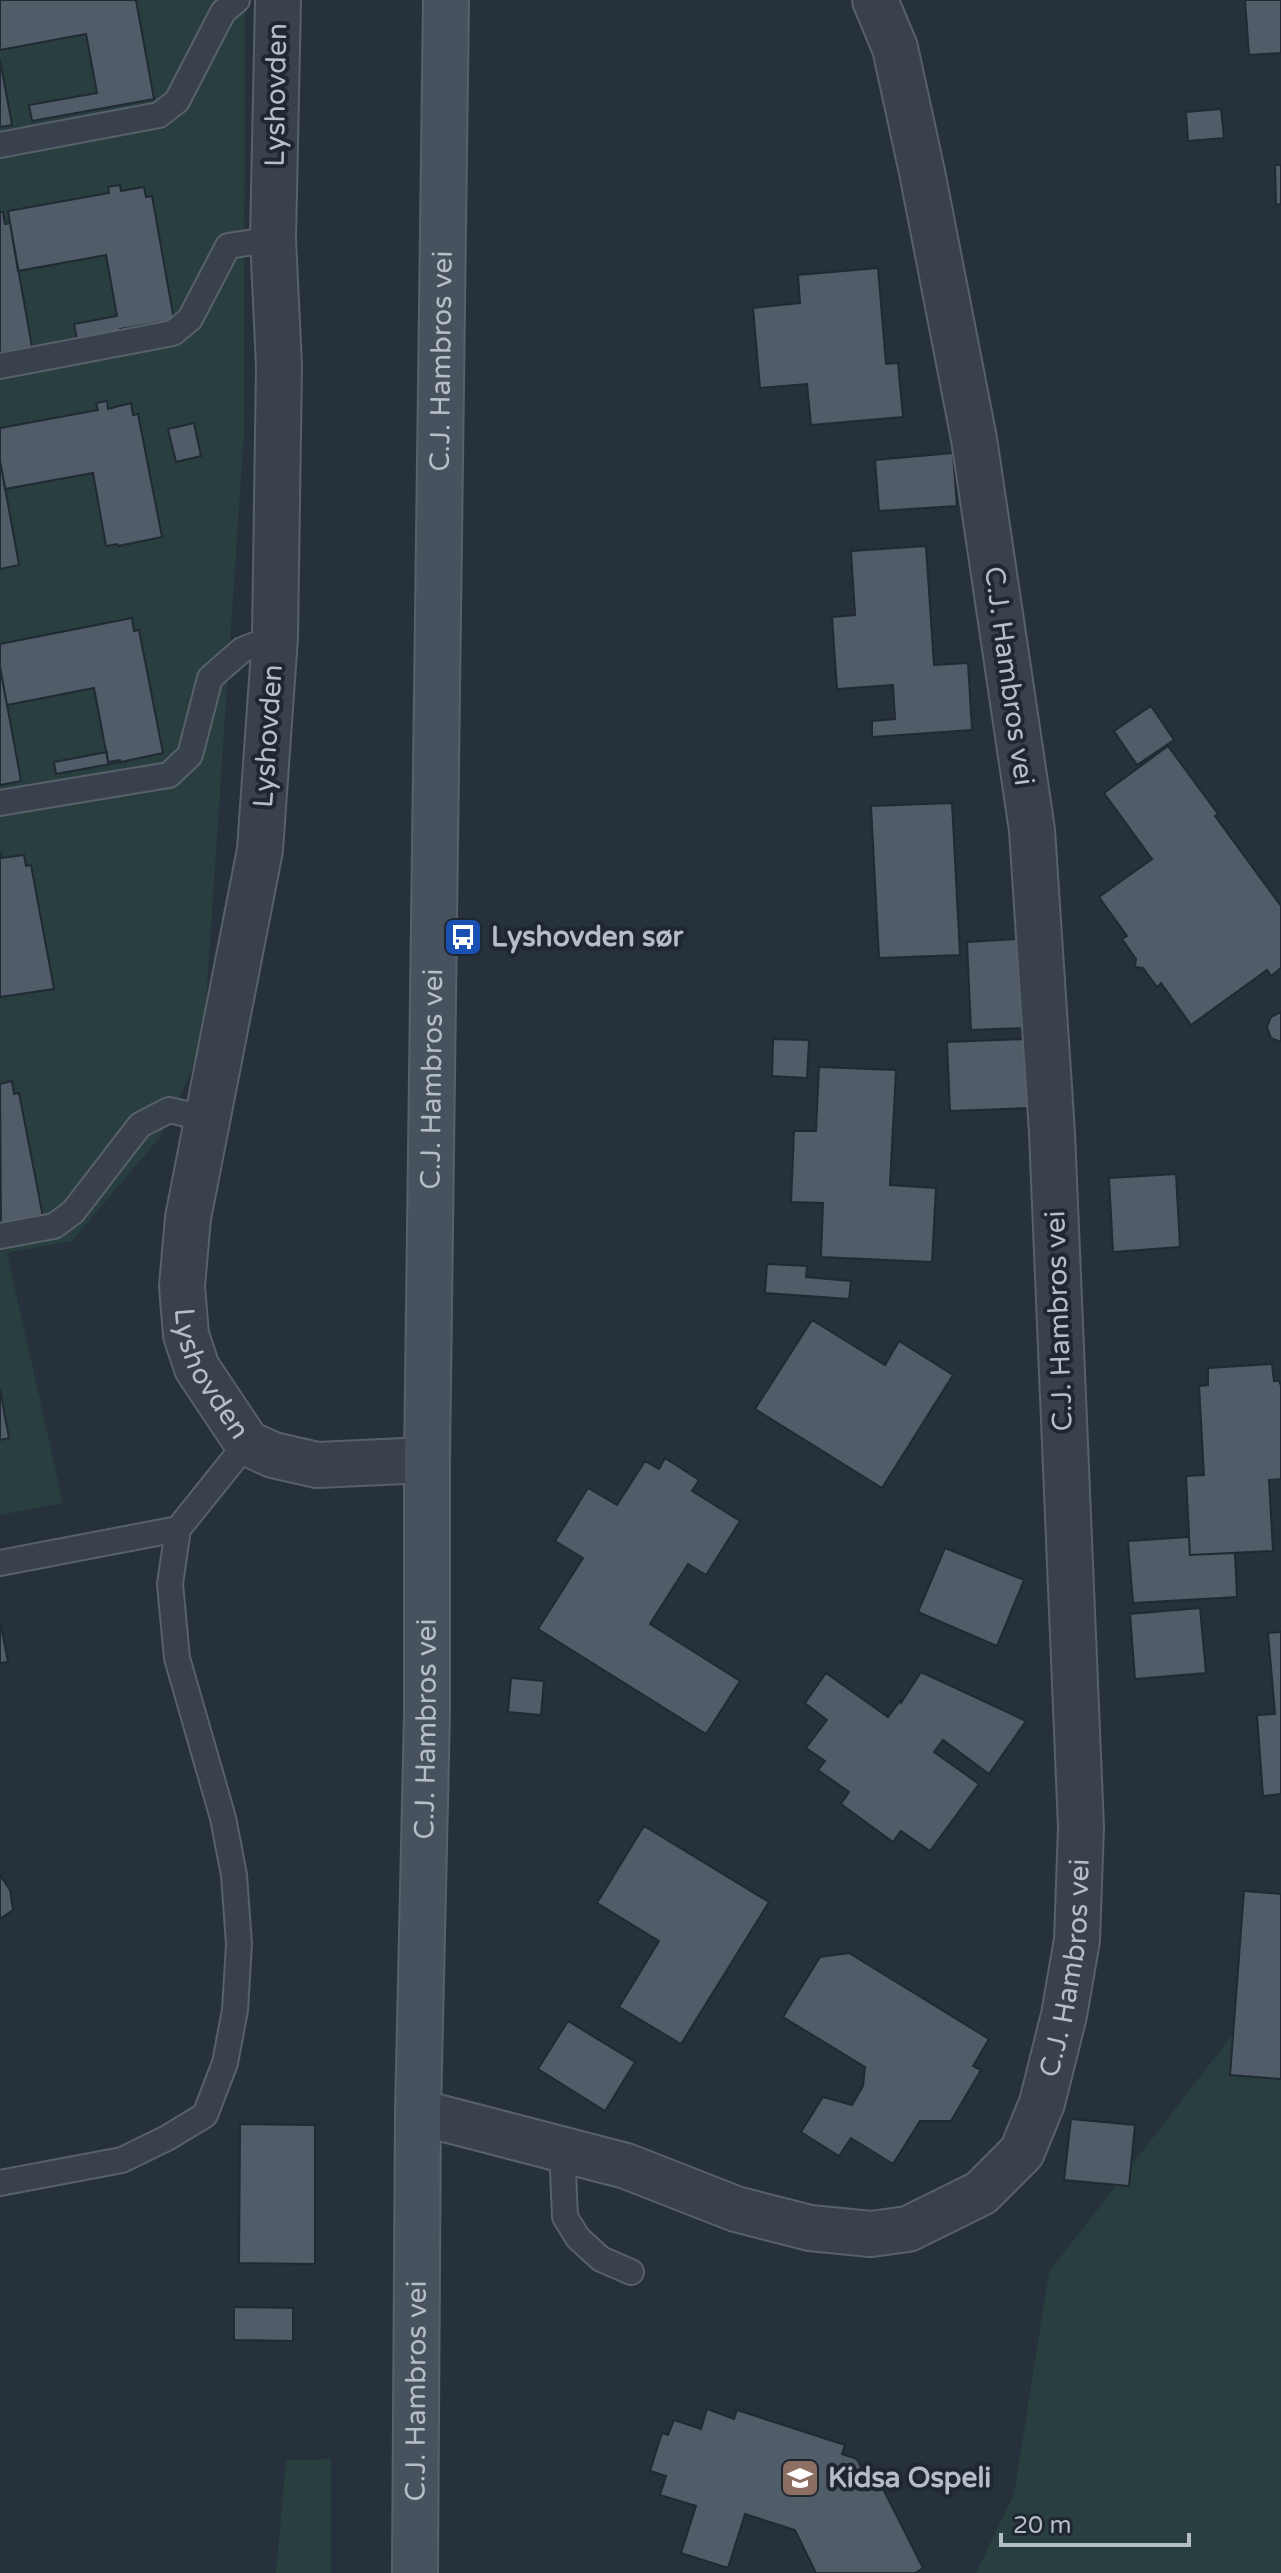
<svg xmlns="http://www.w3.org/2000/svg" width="1281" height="2573" font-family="'Varela Round',sans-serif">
	<rect width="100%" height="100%" fill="#26313c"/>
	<path fill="#293e3e" d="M 0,0 L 245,0 L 244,432 L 203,1047 L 160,1137 L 72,1241 L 7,1253 L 63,1503 L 0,1515 Z
		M 1281,1972 L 1281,2573 L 976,2573 L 1014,2494 L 1049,2272 Z
		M 331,2459 L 331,2573 L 276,2573 L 286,2460 Z"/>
	<path fill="#515c69" stroke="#212933" stroke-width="2" d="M 0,0 L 136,0 L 154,99 L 32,121 L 29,105 L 97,93 L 86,34 L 0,50 Z
		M 1245,0 L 1281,0 L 1281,53 L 1249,55 Z
		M 0,60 L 12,125 L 0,127 Z
		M 1221,109 L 1224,138 L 1188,141 L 1186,112 Z
		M 1275,165 L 1281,165 L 1281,204 L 1276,205 Z
		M 120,185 L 121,191 L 144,187 L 146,197 L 152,196 L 174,320 L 120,329 L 120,332 L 77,339 L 74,324 L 117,316 L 106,255 L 18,271 L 8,211 L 109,193 L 108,187 Z
		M 0,212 L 3,212 L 5,224 L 10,223 L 32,347 L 0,353 Z
		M 878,268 L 886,364 L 898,363 L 903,417 L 811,425 L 807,384 L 760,388 L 753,308 L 800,303 L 798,275 Z
		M 107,401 L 108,409 L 131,403 L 133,415 L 138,414 L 162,537 L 118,546 L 117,544 L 106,546 L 93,473 L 5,489 L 0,460 L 0,428 L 98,410 L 96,403 Z
		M 194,423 L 201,456 L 176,462 L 168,429 Z
		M 953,453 L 957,506 L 879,511 L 875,460 Z
		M 0,460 L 19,565 L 0,569 Z
		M 926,546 L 934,665 L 968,663 L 972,730 L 872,737 L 872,721 L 895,719 L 893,685 L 837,689 L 832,617 L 855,615 L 851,551 Z
		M 132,618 L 134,631 L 139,630 L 163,753 L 121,762 L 120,760 L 108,762 L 94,688 L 7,705 L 0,667 L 0,644 Z
		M 0,667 L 21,781 L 0,785 Z
		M 1151,706 L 1174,740 L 1137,765 L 1114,731 Z
		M 1168,746 L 1218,814 L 1215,816 L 1281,906 L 1281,968 L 1271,976 L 1267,970 L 1191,1025 L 1161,983 L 1157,987 L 1143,968 L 1135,967 L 1136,959 L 1122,939 L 1127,936 L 1099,897 L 1152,859 L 1104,793 Z
		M 107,752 L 108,762 L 120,760 L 121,762 L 56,774 L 54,762 Z
		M 952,803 L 960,955 L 879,958 L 871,806 Z
		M 0,852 L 2,858 L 24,855 L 26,866 L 31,865 L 54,989 L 0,997 Z
		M 1018,939 L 1022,1028 L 971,1030 L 967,942 Z
		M 1281,1012 L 1281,1042 L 1271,1038 L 1267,1027 L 1271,1017 Z
		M 773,1039 L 809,1040 L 807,1078 L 772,1076 Z
		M 1027,1039 L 1030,1108 L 950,1111 L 947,1042 Z
		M 819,1067 L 896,1070 L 890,1185 L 936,1188 L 932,1262 L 821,1257 L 823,1203 L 791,1202 L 794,1131 L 816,1131 Z
		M 12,1081 L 14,1094 L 19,1093 L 43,1217 L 1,1225 L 0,1084 Z
		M 1176,1174 L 1180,1247 L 1113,1252 L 1109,1178 Z
		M 767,1264 L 807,1266 L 806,1277 L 851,1281 L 849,1299 L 765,1293 Z
		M 812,1320 L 885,1365 L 899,1341 L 953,1375 L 882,1488 L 755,1409 Z
		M 1272,1364 L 1274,1381 L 1279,1381 L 1281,1386 L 1281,1479 L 1269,1480 L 1273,1551 L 1190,1555 L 1186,1476 L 1204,1475 L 1199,1386 L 1208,1385 L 1208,1368 Z
		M 0,1389 L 9,1438 L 0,1440 Z
		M 665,1458 L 699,1480 L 692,1491 L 740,1521 L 706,1575 L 688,1564 L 650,1624 L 740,1681 L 706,1734 L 538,1629 L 583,1558 L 555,1541 L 588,1488 L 617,1505 L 645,1461 L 659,1469 Z
		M 1189,1537 L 1190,1555 L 1235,1553 L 1237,1597 L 1133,1603 L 1128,1541 Z
		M 945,1548 L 1024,1580 L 997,1646 L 918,1612 Z
		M 1200,1608 L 1206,1673 L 1135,1679 L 1130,1614 Z
		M 0,1621 L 8,1662 L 0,1663 Z
		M 1281,1632 L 1281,1794 L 1263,1796 L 1257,1715 L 1275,1714 L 1268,1633 Z
		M 921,1672 L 1026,1721 L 989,1774 L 943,1740 L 934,1752 L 979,1784 L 930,1851 L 901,1831 L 893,1842 L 841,1804 L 849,1792 L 818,1770 L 825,1761 L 806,1748 L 827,1720 L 805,1703 L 826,1673 L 888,1717 L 900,1701 L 901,1703 Z
		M 511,1678 L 544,1681 L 541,1715 L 508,1712 Z
		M 644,1826 L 769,1902 L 681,2044 L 619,2007 L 659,1941 L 597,1903 Z
		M 0,1875 L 10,1890 L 13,1910 L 0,1919 Z
		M 1244,1891 L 1281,1894 L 1281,2079 L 1230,2075 Z
		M 849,1953 L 989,2039 L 973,2066 L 981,2070 L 951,2121 L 920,2121 L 893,2164 L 851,2138 L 839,2156 L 801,2132 L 823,2097 L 852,2105 L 863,2086 L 865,2067 L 783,2017 L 820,1957 Z
		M 568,2021 L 635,2062 L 605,2111 L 538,2069 Z
		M 1071,2119 L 1135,2125 L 1129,2186 L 1064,2180 Z
		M 240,2124 L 315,2125 L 315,2264 L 239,2263 Z
		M 234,2307 L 293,2308 L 293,2341 L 234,2340 Z
		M 707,2409 L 734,2419 L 737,2410 L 845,2445 L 842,2454 L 857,2459 L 863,2471 L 872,2467 L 923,2568 L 915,2573 L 816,2573 L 795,2530 L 745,2514 L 728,2568 L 681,2553 L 696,2506 L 660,2495 L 666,2476 L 650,2471 L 662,2433 L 668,2435 L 674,2420 L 701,2429 Z"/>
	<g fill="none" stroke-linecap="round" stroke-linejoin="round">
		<g stroke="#58606a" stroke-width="28">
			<path id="service" d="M 0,145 L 159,115 L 177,101 L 223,12 L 237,0
				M 0,366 L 173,333 L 190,319 L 228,246 L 273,239
				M 0,803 L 169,775 L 190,755 L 210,678 L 242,650 L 275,637
				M 0,1236 L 54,1226 L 73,1212 L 140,1125 L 169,1110 L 208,1119
				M 0,1563 L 178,1529 L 247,1443
				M 562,2149 L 565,2217 L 578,2238 L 601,2259 L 631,2272
				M 0,2183 L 122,2160 L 167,2138 L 205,2115 L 225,2063 L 235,2010 L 239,1944 L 234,1875 L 223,1818 L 177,1658 L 170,1584 L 178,1529"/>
		</g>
		<g stroke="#58606a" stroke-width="48">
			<g id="minor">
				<path id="s1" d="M 278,0 L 273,239 L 279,366 L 275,637 L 260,850 L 188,1218 L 182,1286 L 186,1335 L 197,1368 L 247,1443 L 273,1455 L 317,1465 L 427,1460"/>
				<path id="s2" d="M 418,2112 L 626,2166 L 736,2209 L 810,2228 L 871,2234 L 908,2229 L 981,2193 L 1022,2152 L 1042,2103 L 1064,2015 L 1077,1940 L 1081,1827 L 1052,1133 L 1032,830 L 974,439 L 922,172 L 895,48 L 875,0"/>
			</g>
		</g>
		<g stroke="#58606a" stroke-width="48">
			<g id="secondary">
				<path id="s3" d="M 415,2573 L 418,2112 L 427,1713 L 427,1460 L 446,0"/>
			</g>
		</g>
		<use href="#service" stroke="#39424c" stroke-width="24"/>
		<use href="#minor" stroke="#39424c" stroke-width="44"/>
		<use href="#secondary" stroke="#48525f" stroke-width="44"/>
	</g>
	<defs>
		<g id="bus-square" transform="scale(2)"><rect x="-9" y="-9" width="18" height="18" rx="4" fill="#1a4fb4" stroke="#1f2731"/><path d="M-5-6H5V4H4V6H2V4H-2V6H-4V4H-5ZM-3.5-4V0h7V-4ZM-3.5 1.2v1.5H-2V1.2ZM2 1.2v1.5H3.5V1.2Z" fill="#fff"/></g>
		<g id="school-square" transform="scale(2)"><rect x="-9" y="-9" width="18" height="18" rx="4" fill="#8d6e63" stroke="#1f2731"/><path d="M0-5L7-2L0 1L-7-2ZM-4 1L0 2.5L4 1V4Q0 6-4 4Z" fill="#fff"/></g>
	</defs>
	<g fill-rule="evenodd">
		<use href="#bus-square" x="463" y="937"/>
		<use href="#school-square" x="800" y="2478"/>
	</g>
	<g text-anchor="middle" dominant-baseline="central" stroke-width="8" stroke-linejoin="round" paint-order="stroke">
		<g font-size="28" fill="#b5bdc7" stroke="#1f2731">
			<text transform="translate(276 95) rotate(-89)">Lyshovden</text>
			<text stroke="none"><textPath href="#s3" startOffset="2212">C.J. Hambros vei</textPath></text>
			<text transform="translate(1009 676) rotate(82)">C.J. Hambros vei</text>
			<text transform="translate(268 736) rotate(-86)">Lyshovden</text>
			<text stroke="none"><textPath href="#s3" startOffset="1494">C.J. Hambros vei</textPath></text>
			<text transform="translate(1059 1321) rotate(-92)">C.J. Hambros vei</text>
			<text stroke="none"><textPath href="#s1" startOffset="1388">Lyshovden</textPath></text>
			<text stroke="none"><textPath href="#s3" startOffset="844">C.J. Hambros vei</textPath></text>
			<text stroke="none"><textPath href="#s2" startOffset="838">C.J. Hambros vei</textPath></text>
			<text stroke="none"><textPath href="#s3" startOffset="182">C.J. Hambros vei</textPath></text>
		</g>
		<g font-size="28" font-weight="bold" fill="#b5bdc7" stroke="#1f2731" text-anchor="start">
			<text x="491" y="937">Lyshovden sør</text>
			<text x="828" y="2478">Kidsa Ospeli</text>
		</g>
	</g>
	<path d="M1001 2533v12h188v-12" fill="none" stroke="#b5bdc7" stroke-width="4"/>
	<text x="1013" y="2533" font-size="24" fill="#b5bdc7" stroke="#1f2731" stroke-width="6" paint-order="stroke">20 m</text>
</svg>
